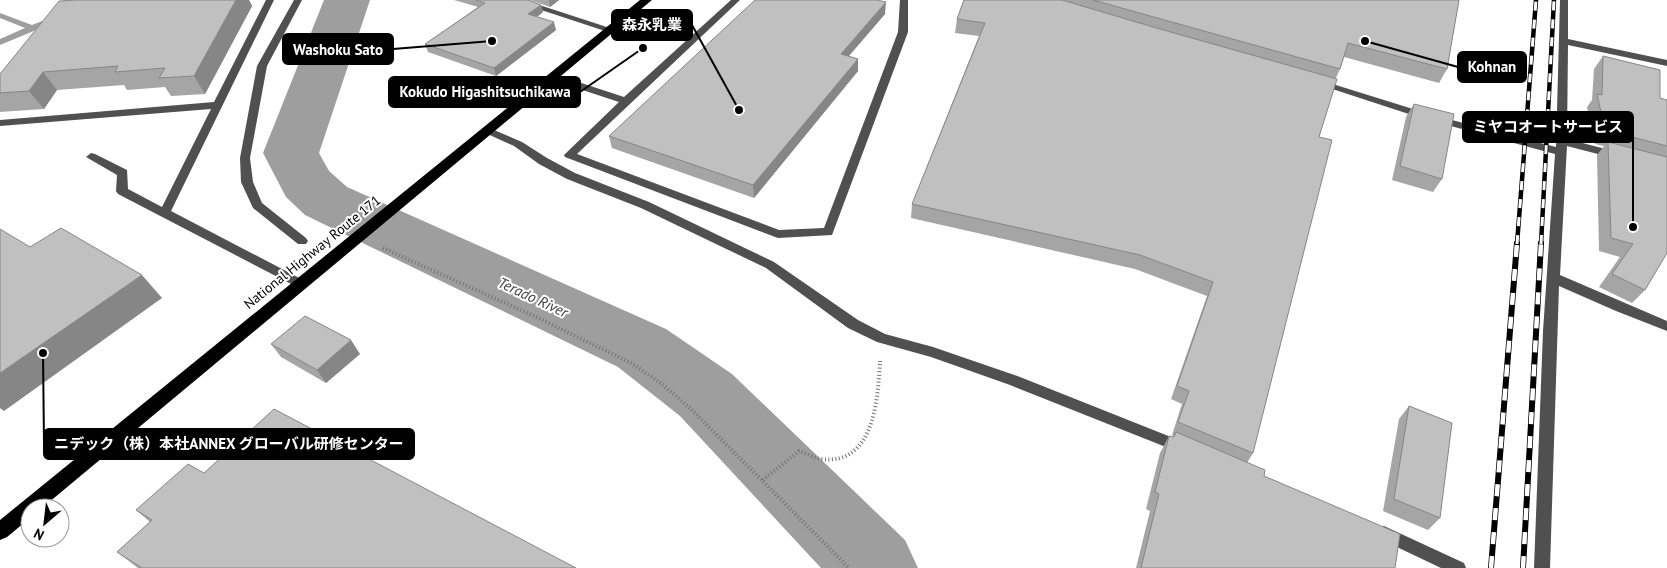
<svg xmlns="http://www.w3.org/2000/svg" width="1667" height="568" font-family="'PT Sans','Noto Sans JP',sans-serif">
	<rect width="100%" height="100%" fill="#fff"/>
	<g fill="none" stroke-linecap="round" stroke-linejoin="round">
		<path fill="#9e9e9e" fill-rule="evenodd" d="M 0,13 L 32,25 L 52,17 L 56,19 L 36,30 L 0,45 L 0,39 L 25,28 L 0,18 Z"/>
		<path fill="#9e9e9e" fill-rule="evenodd" d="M 324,0 L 370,0 L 319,153 L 329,171 L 347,187 L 666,329 L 732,374 L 905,540 L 918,568 L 821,568 L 680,416 L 618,367 L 305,215 L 286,197 L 263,153 Z"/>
		<path stroke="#727272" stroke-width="4" stroke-dasharray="1 2.5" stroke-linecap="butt" d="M 383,248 L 534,316 L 631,363 L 662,384 L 691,409 L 849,568
			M 763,480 L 799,451 C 806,453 814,458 821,459 C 875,466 878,397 880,361"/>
		<path fill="#505050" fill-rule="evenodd" d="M 266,0 L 274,0 L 171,211 L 305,281 L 307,284 L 305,287 L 297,287 L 118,194 L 116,191 L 117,175 L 86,157 L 91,153 L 95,154 L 127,170 L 128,189 L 162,207 L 211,109 L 0,126 L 0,120 L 214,102 Z
			M 294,0 L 302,0 L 267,66 L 250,158 L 253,182 L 262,203 L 306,238 L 308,241 L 306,244 L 298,244 L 253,208 L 241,182 L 240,158 L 257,66 Z
			M 511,0 L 524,0 L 616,30 L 611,33 L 608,32 Z
			M 731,0 L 740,0 L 577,154 L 779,230 L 824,228 L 898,32 L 900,0 L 908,0 L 908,32 L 832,235 L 778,238 L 565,157 L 564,155 L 619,102 L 549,79 L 549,75 L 557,75 L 624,97 Z
			M 1560,0 L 1568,0 L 1568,39 L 1667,60 L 1667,66 L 1568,45 L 1567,139 L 1621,153 L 1622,155 L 1617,159 L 1567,146 L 1560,275 L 1667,321 L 1667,331 L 1616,311 L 1559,286 L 1550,568 L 1534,568 L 1543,331 L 1555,154 L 1421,118 L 1314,83 L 1319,80 L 1323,81 L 1429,114 L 1556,147 Z
			M 487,127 L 522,142 L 547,158 L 575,173 L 649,202 L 774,262 L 858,320 L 885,334 L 933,347 L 1020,377 L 1186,443 L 1188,447 L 1186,451 L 1181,453 L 1010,385 L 931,357 L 877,342 L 848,328 L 766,268 L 641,208 L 567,179 L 539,164 L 514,146 L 483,132 L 482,130 Z
			M 1384,526 L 1464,563 L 1466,568 L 1441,568 L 1378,538 L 1376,533 L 1378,528 Z"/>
		<path fill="#000" fill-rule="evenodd" d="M 640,0 L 652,0 L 42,508 L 30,508 L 30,518 L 7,537 L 0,540 L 0,520 Z"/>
		<g stroke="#000" stroke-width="4.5">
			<path id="rail-far1" d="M 1517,244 L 1536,0
				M 1541,244 L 1554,0"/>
		</g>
		<g stroke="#000" stroke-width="6">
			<path id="rail" d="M 1491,568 L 1517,243
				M 1523,568 L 1541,243"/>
		</g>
		<use href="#rail-far1" stroke="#fff" stroke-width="3" stroke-dasharray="9" stroke-linecap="butt"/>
		<use href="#rail" stroke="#fff" stroke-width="4.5" stroke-dasharray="12" stroke-linecap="butt"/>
	</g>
	<path fill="#a5a5a5" d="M 77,0 L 249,0 L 252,6 L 205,94 L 171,96 L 165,87 L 127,90 L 124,85 L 57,90 L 44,109 L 0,112 L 0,74 Z
		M 454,0 L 528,0 L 541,5 L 543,12 L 537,17 L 556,30 L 496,76 L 428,52 L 425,44 L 478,7 Z
		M 530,0 L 559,0 L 550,7 Z
		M 964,0 L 1459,0 L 1447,69 L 1439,83 L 1344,57 L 1340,69 L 1336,78 L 1319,137 L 1253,453 L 1247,463 L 1264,476 L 1395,568 L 1136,568 L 1150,511 L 1146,509 L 1160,453 L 1169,436 L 1173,437 L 1174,436 L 1172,435 L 1182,404 L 1171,399 L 1207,296 L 1135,269 L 911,218 L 912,204 L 979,36 L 955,33 L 957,19 Z
		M 885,14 L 849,56 L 858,59 L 858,71 L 754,198 L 612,148 L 609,136 Z
		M 1603,56 L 1660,98 L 1667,100 L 1667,253 L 1645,290 L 1632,303 L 1599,287 L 1620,257 L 1599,251 L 1597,155 L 1604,146 L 1595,144 L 1587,107 L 1592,100 L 1594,69 Z
		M 1414,104 L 1442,179 L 1433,192 L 1392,180 L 1406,117 Z
		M 271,344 L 360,354 L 326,383 L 281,357 Z
		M 1409,406 L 1440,518 L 1428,530 L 1383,511 L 1399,419 Z
		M 204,473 L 576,568 L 138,568 L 117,552 L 150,522 L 136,510 Z"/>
	<path fill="#868686" d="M 236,0 L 249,0 L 252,6 L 205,94 L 194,76 Z
		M 549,0 L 559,0 L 550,7 Z
		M 886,2 L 885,14 L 840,66 L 841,54 Z
		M 541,5 L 543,12 L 530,22 L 528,14 Z
		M 554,22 L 556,30 L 496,76 L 494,68 Z
		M 858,59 L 858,71 L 754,198 L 753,185 Z
		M 43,72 L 57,90 L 44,109 L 29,91 Z
		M 142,275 L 162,298 L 4,411 L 0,408 L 0,373 Z
		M 351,340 L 360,354 L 326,383 L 317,370 Z"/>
	<path fill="#c0c0c0" stroke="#868686" d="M 77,0 L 236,0 L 194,76 L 159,78 L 165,68 L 115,72 L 118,66 L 43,72 L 29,91 L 0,93 L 0,74 L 59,1 Z
		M 476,0 L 528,0 L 541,5 L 528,14 L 554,22 L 494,68 L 425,44 L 485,3 Z
		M 755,0 L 877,0 L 886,2 L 841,54 L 858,59 L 753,185 L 609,136 Z
		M 964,0 L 1062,0 L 1160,29 L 1337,79 L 1319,137 L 1332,140 L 1253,453 L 1178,422 L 1189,391 L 1177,386 L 1213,282 L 1140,255 L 912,204 L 985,23 L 957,19 Z
		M 1093,0 L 1459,0 L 1447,69 L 1348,43 L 1340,69 Z
		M 1603,56 L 1660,70 L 1660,98 L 1667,100 L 1667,146 L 1605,130 L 1597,94 L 1602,95 Z
		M 1414,104 L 1454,114 L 1442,179 L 1400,166 Z
		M 1608,142 L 1667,157 L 1667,253 L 1645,290 L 1612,274 L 1633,244 L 1611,238 Z
		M 61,228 L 142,275 L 0,373 L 0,229 L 30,247 Z
		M 305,316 L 351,340 L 317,370 L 271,344 Z
		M 1409,406 L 1452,423 L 1440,518 L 1394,499 Z
		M 274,409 L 576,568 L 142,568 L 117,552 L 152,520 L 136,510 L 188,464 L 204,473 Z
		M 1176,432 L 1265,470 L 1264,476 L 1400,534 L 1395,568 L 1141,568 L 1159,494 L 1155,492 L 1169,436 L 1174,437 Z"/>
	<g text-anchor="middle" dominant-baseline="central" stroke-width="4" stroke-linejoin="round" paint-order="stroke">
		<g font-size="14" fill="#000" stroke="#fff">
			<text transform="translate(312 252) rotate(-39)">National Highway Route 171</text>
		</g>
		<g font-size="15" font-style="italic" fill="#3f3f3f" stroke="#fff">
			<text transform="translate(533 297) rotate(25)">Terado River</text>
		</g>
	</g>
	<path fill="none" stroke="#000" stroke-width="2" d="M739 110L692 25M492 41L393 49M1365 41L1458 67M643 48L580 92M1633 227L1633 127M43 353L44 444"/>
	<g fill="#000" stroke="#fff" stroke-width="2">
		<circle cx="739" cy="110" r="5"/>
		<circle cx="492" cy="41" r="5"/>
		<circle cx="1365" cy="41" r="5"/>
		<circle cx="643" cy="48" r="5"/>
		<circle cx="1633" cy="227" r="5"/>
		<circle cx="43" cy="353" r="5"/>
	</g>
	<g fill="#000" stroke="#000" stroke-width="2">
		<rect x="612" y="10" width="80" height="30" rx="5"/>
		<rect x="283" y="34" width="110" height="30" rx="5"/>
		<rect x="1458" y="52" width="68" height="30" rx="5"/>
		<rect x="389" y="77" width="191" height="30" rx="5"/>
		<rect x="1463" y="112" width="170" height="30" rx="5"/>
		<rect x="44" y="429" width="370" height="30" rx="5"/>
	</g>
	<g font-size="15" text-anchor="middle" font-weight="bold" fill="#fff">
		<text x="652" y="30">森永乳業</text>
		<text x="338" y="55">Washoku Sato</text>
		<text x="1492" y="72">Kohnan</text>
		<text x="485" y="97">Kokudo Higashitsuchikawa</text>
		<text x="1548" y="132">ミヤコオートサービス</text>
		<text x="229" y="449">ニデック（株）本社ANNEX グローバル研修センター</text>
	</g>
	<g transform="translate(45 523) rotate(208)"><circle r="24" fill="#ffffff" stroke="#999999"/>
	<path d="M0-4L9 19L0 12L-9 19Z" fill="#000000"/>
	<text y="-8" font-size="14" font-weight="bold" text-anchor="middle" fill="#000000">N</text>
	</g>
</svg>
